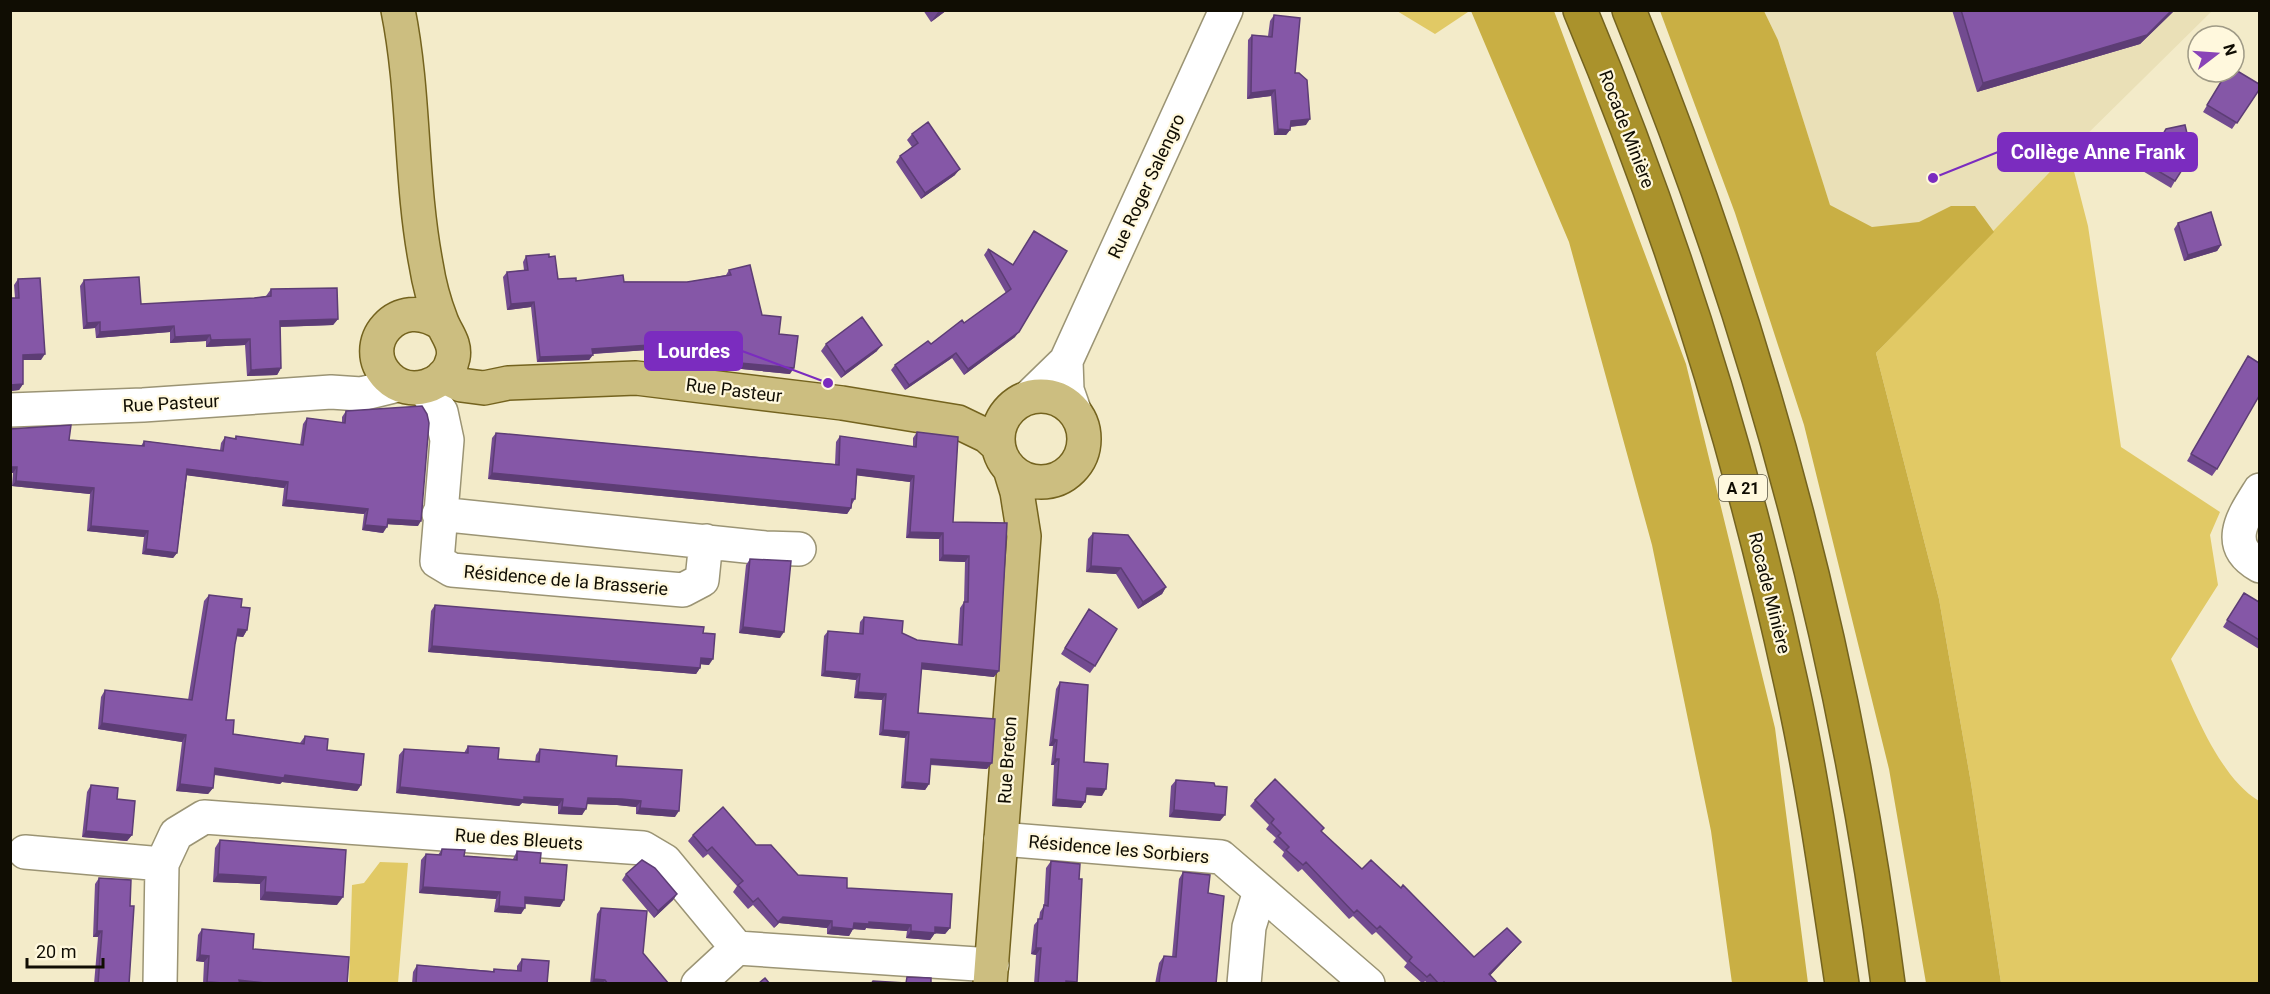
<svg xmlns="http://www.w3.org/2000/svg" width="2270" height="994" font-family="Roboto,sans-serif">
	<rect width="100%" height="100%" fill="#f3ebc9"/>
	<path fill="#eae0b7" d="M 1764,11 L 2212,11 L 2069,152 L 1876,353 L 1778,40 Z"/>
	<path fill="#e1c965" d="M 1471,10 L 1435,34 L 1397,11 L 1397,10 Z
		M 2069,152 L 2088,226 L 2121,447 L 2220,512 L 2210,535 L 2218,585 L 2171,659 C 2191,702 2217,776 2259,801 L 2259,983 L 2001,983 L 1971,783 L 1939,599 L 1876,353 Z
		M 380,862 L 408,863 L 398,983 L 349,983 L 352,885 L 364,883 Z"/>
	<path fill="#c9af44" d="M 1471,11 L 1554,11 L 1686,364 L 1775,728 L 1808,983 L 1732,983 L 1711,831 L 1652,545 L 1569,242 Z
		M 1660,11 L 1764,11 L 1778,40 L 1830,205 L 1872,227 L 1919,222 L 1951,206 L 1975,206 L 1994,232 L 1876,353 L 1939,599 L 1971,783 L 2001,983 L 1926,983 L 1889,769 L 1804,425 L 1735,213 Z"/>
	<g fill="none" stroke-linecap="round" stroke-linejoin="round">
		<g stroke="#9b9474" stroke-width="36">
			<path id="minor" d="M 1066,361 L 1067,390 L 1074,410
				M 424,388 L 441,412 L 447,440 L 437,561 L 452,570 L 683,590 L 702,580 L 706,541
				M 1029,397 L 1066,361 L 1226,10
				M 10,410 L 143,405 L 331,392 L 361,394 L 398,385
				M 2260,490 C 2243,517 2223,545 2260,566
				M 439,514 L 765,548 L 799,549
				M 1001,839 L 1221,857 L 1368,984
				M 25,852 L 162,864 L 176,834 L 204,817 L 643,848 L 665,861 L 737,948 L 992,965
				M 160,984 L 162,864
				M 698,984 L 737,948
				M 1244,984 L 1249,927 L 1260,891"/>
		</g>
		<g stroke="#74631e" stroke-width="36">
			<path id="major" d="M 398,10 C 415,94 410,180 426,264 C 429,283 434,302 441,320 C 446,334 456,343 453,358 C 447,387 409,398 388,377 C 356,345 398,293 442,324
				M 443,376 L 461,385 L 484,388 L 508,383 L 636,378 L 842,403 L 958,422 L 987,436 L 998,446
				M998 439a43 43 0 1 1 86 0a43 43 0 1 1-86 0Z
				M 990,984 L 1024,536 L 1017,492 L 1010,469"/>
		</g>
		<g stroke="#74631e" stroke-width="36">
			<path id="highway" d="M 1580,10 C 1671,227 1741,453 1791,683 C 1813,782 1827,883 1842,984
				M 1629,10 C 1756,322 1845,650 1888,984"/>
		</g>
		<use href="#minor" stroke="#fff" stroke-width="33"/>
		<use href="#major" stroke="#ccbe80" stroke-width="33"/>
		<use href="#highway" stroke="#aa922c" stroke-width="33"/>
	</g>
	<path fill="#724b90" d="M 923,10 L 947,10 L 931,22 Z
		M 1952,10 L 2175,10 L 2140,44 L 1977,92 Z
		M 1274,15 L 1295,73 L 1306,125 L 1290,127 L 1290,130 L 1286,135 L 1274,135 L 1271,96 L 1247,99 L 1248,40 L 1252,35 L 1268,36 L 1270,21 Z
		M 2227,72 L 2259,90 L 2232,129 L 2203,112 Z
		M 2166,129 L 2175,181 L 2171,188 L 2141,170 Z
		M 912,134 L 955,175 L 921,199 L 896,162 L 900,156 L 912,147 L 907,140 Z
		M 2178,223 L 2221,245 L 2217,251 L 2184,261 L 2174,229 Z
		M 1034,231 L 1015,337 L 964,375 L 952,358 L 905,390 L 891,370 L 895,365 L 931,344 L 964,323 L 1006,293 L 984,255 L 988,249 L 1013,265 Z
		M 526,256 L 549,257 L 558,279 L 576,281 L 687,282 L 726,275 L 729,270 L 762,315 L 779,334 L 790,374 L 662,361 L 661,349 L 593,354 L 589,360 L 537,362 L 531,307 L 507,310 L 503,277 L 507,272 L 524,270 L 523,262 Z
		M 18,279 L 41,360 L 23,360 L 23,384 L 19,390 L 10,391 L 10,298 L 15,298 L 14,285 Z
		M 84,280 L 141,304 L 254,298 L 266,296 L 271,289 L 338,319 L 333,325 L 280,327 L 281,368 L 277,375 L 247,376 L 245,345 L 206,347 L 206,341 L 170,343 L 170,332 L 96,338 L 95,328 L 83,329 L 80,286 Z
		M 826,344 L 877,351 L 841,378 L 821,351 Z
		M 2248,356 L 2217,469 L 2212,476 L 2187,461 Z
		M 346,411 L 418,526 L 387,524 L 383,533 L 362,530 L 364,514 L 282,506 L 284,488 L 187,475 L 177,553 L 173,558 L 142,554 L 144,537 L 87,531 L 90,494 L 12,486 L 13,473 L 10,472 L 10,429 L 69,440 L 141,446 L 144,441 L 220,450 L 221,443 L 225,437 L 234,439 L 236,436 L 300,445 L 303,424 L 307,418 L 342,423 L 342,417 Z
		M 917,432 L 953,522 L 1007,523 L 994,677 L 921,669 L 918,713 L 987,769 L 930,765 L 929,784 L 925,790 L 901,788 L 905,738 L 879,735 L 882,700 L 854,698 L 856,680 L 821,676 L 824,636 L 828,631 L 859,634 L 860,622 L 864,617 L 917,640 L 958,645 L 960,608 L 964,602 L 965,562 L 939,561 L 939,539 L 906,538 L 910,482 L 857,475 L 855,499 L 852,504 L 851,508 L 847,514 L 488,479 L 492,438 L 496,433 L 835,464 L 836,442 L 840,436 L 913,447 L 913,438 Z
		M 1093,533 L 1166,587 L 1162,594 L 1138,609 L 1116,574 L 1086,572 L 1088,539 Z
		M 750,559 L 780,638 L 739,633 L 746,565 Z
		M 2244,593 L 2259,602 L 2259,649 L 2223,627 Z
		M 209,595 L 241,607 L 247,630 L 243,637 L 237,636 L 235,644 L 226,720 L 233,734 L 300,743 L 305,736 L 327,750 L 361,785 L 357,791 L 282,782 L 280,784 L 214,775 L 213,788 L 208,794 L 176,791 L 182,742 L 98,729 L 101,697 L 105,690 L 188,700 L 204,601 Z
		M 435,605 L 703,633 L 709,665 L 701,664 L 700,668 L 696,674 L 428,652 L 431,611 Z
		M 1089,609 L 1095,666 L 1090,673 L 1061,654 Z
		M 1060,682 L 1084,762 L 1102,796 L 1086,795 L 1085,802 L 1081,808 L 1052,806 L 1054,765 L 1051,765 L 1053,746 L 1049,746 L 1056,689 Z
		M 468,746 L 498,759 L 535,762 L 536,755 L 540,749 L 616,766 L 675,817 L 636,814 L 636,807 L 617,805 L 587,804 L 582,815 L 558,814 L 558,806 L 522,803 L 519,806 L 396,793 L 399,755 L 404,749 L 464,753 Z
		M 1176,780 L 1215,786 L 1220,821 L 1169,817 L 1171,786 Z
		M 91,785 L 117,799 L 132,835 L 127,841 L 82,837 L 87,792 Z
		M 1255,800 L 1321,831 L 1362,869 L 1474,957 L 1516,948 L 1490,975 L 1498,984 L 1428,984 L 1425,981 L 1423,984 L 1404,967 L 1407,963 L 1376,932 L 1372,935 L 1353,916 L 1349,919 L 1302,869 L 1298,872 L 1282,856 L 1284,852 L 1273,842 L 1276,838 L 1266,829 L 1269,825 L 1250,806 Z
		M 693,835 L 756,845 L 798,875 L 847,888 L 950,928 L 945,934 L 935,933 L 930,940 L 906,938 L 907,931 L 866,928 L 865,930 L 853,929 L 849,936 L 827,934 L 827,928 L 779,923 L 774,928 L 753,905 L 748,909 L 733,892 L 737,886 L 708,854 L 703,858 L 688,841 Z
		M 220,840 L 337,905 L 260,900 L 260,884 L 213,882 L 215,848 Z
		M 442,849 L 464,856 L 513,859 L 517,851 L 540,863 L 560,907 L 525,904 L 521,914 L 494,912 L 496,899 L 419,893 L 421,860 L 426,854 L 438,855 Z
		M 1051,861 L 1076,984 L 1034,984 L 1036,955 L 1031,954 L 1034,925 L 1039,919 L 1040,912 L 1044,906 L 1046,868 Z
		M 1183,872 L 1208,893 L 1216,984 L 1155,984 L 1159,963 L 1164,956 L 1172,957 L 1179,879 Z
		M 626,874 L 677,894 L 673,900 L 654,918 L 622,880 Z
		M 99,878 L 129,984 L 94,984 L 98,937 L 93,937 L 95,884 Z
		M 601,908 L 643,953 L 669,984 L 590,984 L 597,914 Z
		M 202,929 L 253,949 L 347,984 L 203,984 L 204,962 L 196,961 L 198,935 Z
		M 522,959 L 547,984 L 412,984 L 413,972 L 417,965 L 493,971 L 494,969 L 517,971 L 517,966 Z"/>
	<path fill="#5d3d75" d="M 940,10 L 947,10 L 931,22 L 938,12 Z
		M 2172,10 L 2175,10 L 2140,44 L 1977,92 L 1983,83 Z
		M 1275,90 L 1271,96 L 1247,99 L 1251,93 Z
		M 1310,119 L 1306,125 L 1287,127 L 1291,121 Z
		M 1278,129 L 1290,130 L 1286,135 L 1274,135 Z
		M 960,169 L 955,175 L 921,199 L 925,193 Z
		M 2221,245 L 2217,251 L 2184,261 L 2188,255 Z
		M 534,302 L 531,307 L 507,310 L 511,304 Z
		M 338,319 L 333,325 L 275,327 L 280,321 Z
		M 100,322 L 95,328 L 83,329 L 87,323 Z
		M 174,326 L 170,332 L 96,338 L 100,332 Z
		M 1019,332 L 1015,337 L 964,375 L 968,369 Z
		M 210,335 L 206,341 L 170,343 L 175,337 Z
		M 250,339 L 245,345 L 206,347 L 211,340 Z
		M 664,344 L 661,349 L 589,354 L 592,349 Z
		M 882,345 L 877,351 L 841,378 L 845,372 Z
		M 956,353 L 952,358 L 905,390 L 909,385 Z
		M 45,354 L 41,360 L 19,360 L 23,355 Z
		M 593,355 L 589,360 L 537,362 L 540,357 Z
		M 666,356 L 794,368 L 790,374 L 662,361 Z
		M 281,368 L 277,375 L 247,376 L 251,370 Z
		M 23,384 L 19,390 L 10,391 L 10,385 Z
		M 10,467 L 17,467 L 13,473 L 10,472 Z
		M 187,469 L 288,482 L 284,488 L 184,475 Z
		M 857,469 L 914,476 L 910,482 L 853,475 Z
		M 492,473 L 851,508 L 847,514 L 488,479 Z
		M 16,481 L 94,488 L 90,494 L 12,486 Z
		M 286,500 L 368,509 L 364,514 L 282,506 Z
		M 388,519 L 421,521 L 418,526 L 384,524 Z
		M 365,525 L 387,527 L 383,533 L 362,530 Z
		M 91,526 L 148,531 L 144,537 L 87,531 Z
		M 910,532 L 943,533 L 939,539 L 906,538 Z
		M 146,549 L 177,553 L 173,558 L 142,554 Z
		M 943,555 L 969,556 L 965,562 L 939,561 Z
		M 1091,566 L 1121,568 L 1116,574 L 1086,572 Z
		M 1166,587 L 1162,594 L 1138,609 L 1143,602 Z
		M 743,627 L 784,632 L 780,638 L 739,633 Z
		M 238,629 L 247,630 L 243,637 L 234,636 Z
		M 432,646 L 700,668 L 696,674 L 428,652 Z
		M 701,658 L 713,659 L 709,665 L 697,664 Z
		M 922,663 L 999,671 L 994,677 L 918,669 Z
		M 825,671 L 860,674 L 856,680 L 821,676 Z
		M 858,692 L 886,694 L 882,700 L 854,698 Z
		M 102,723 L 186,735 L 182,742 L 98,729 Z
		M 883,730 L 909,732 L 905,738 L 879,735 Z
		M 1053,739 L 1057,740 L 1053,746 L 1049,746 Z
		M 931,759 L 992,763 L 987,769 L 927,764 Z
		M 1055,759 L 1059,759 L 1054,765 L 1051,765 Z
		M 215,768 L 285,775 L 361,785 L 357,791 L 282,782 L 280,784 L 211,774 Z
		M 905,782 L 929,784 L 925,790 L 901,788 Z
		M 180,784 L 213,788 L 208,794 L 176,791 Z
		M 400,787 L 563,799 L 558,806 L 522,803 L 519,806 L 396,793 Z
		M 1087,788 L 1106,789 L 1102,796 L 1082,794 Z
		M 588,798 L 622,799 L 641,801 L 636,807 L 617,805 L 583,804 Z
		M 1056,799 L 1085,802 L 1081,808 L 1052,806 Z
		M 562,807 L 586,809 L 582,815 L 558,814 Z
		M 640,808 L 679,811 L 675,817 L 636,814 Z
		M 1174,810 L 1225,815 L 1220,821 L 1169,817 Z
		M 86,831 L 132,835 L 127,841 L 82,837 Z
		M 218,874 L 266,877 L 260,884 L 213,882 Z
		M 423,887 L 500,892 L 496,899 L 419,893 Z
		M 265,892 L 343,897 L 337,905 L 260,900 Z
		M 677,894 L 673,900 L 654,918 L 658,911 Z
		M 525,897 L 564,900 L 560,907 L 521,903 Z
		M 499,906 L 525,908 L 521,914 L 494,912 Z
		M 783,917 L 832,921 L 827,928 L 779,923 L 774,928 L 778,922 Z
		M 869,922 L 911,925 L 907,931 L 866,928 L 865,930 L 853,929 L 849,936 L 827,934 L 832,927 L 854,923 Z
		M 935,927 L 950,928 L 945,934 L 931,933 Z
		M 97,931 L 102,931 L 98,937 L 93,937 Z
		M 911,931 L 935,933 L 930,940 L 906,938 Z
		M 1521,942 L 1516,948 L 1485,981 L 1489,974 Z
		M 1036,948 L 1041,948 L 1036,955 L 1031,954 Z
		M 200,955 L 209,956 L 204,962 L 196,961 Z
		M 594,979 L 605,980 L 602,984 L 591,984 Z
		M 239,980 L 275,984 L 237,984 Z
		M 1066,981 L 1077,982 L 1076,984 L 1064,984 Z
		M 207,982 L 231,984 L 205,984 Z"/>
	<path fill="#8557a7" stroke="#5d3d75" stroke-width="1.5" d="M 1961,10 L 2172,10 L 2147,35 L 1983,83 Z
		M 1274,15 L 1300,18 L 1295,73 L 1299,73 L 1307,80 L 1310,119 L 1291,121 L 1290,130 L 1278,129 L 1275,90 L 1251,93 L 1252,35 L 1272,37 Z
		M 2234,69 L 2259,84 L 2259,90 L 2237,123 L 2207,105 L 2227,72 L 2234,72 Z
		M 928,122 L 960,169 L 925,193 L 900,156 L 918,143 L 912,134 Z
		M 2185,125 L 2192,154 L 2175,181 L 2146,164 L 2166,129 Z
		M 2211,212 L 2221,245 L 2188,255 L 2178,223 Z
		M 1034,231 L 1067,251 L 1019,332 L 968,369 L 956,353 L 909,385 L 895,365 L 928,341 L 931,344 L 962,320 L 964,323 L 1011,289 L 988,249 L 1013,265 Z
		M 549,254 L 549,257 L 555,256 L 558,279 L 576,278 L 576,281 L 623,275 L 624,282 L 687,282 L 731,275 L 729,270 L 750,265 L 762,315 L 781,317 L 779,334 L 798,336 L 794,368 L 666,356 L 664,344 L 592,349 L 593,355 L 540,357 L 534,302 L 511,304 L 507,272 L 528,270 L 526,256 Z
		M 139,277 L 141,304 L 254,298 L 271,296 L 271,289 L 337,288 L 338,319 L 280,321 L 281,368 L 251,370 L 250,339 L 211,340 L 210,335 L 175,337 L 174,326 L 100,332 L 100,322 L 87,323 L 84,280 Z
		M 40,278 L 45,354 L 23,355 L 23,384 L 10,385 L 10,298 L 19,298 L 18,279 Z
		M 862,317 L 882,345 L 845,372 L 826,344 Z
		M 2248,356 L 2259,363 L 2259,396 L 2217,469 L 2191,454 Z
		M 422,406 L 427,414 L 429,423 L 421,521 L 388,519 L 387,527 L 365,525 L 368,509 L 286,500 L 288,482 L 187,469 L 177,553 L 146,549 L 148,531 L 91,526 L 94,488 L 16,481 L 17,467 L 10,467 L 10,429 L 71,425 L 69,440 L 144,446 L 144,441 L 223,451 L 225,437 L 236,439 L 236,436 L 303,445 L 307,418 L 345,423 L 346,411 Z
		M 917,432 L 958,437 L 953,522 L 1007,523 L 999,671 L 922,663 L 918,713 L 995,719 L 992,763 L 931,759 L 929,784 L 905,782 L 909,732 L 883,730 L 886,694 L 858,692 L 860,674 L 825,671 L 828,631 L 863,634 L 864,617 L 903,621 L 902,633 L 917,640 L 962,645 L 964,602 L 968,602 L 969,556 L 943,555 L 943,533 L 910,532 L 914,476 L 857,469 L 855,499 L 852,499 L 851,508 L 492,473 L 496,433 L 839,465 L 840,436 L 916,447 Z
		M 1093,533 L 1128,535 L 1166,587 L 1143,602 L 1121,568 L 1091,566 Z
		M 750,559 L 791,561 L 784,632 L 743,627 Z
		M 2244,593 L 2259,602 L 2259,640 L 2227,620 Z
		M 209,595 L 242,599 L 241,607 L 250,608 L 247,630 L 238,629 L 235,644 L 226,720 L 234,720 L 233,734 L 304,744 L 305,736 L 328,739 L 327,750 L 364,754 L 361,785 L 285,775 L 284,778 L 215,768 L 213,788 L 180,784 L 186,735 L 102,723 L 105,690 L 192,700 Z
		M 435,605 L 704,627 L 703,633 L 715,634 L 713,659 L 701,658 L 700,668 L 432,646 Z
		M 1089,609 L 1117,629 L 1095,666 L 1065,648 Z
		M 1060,682 L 1088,685 L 1084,762 L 1108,764 L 1106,789 L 1087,788 L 1085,802 L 1056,799 L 1059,759 L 1055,759 L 1057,740 L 1053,739 Z
		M 468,746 L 499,748 L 498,759 L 539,762 L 540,749 L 617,756 L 616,766 L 682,770 L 679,811 L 640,808 L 641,801 L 622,799 L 588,798 L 586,809 L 562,807 L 563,799 L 524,797 L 524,800 L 400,787 L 404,749 L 468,753 Z
		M 1275,779 L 1324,828 L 1321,831 L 1362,869 L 1371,860 L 1401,888 L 1403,885 L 1474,957 L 1507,928 L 1521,942 L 1489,974 L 1498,984 L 1446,984 L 1444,982 L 1442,984 L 1439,984 L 1430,974 L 1427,977 L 1409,961 L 1412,957 L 1380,926 L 1377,929 L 1357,910 L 1354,913 L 1306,862 L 1303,865 L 1286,850 L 1289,847 L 1278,836 L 1281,833 L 1271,823 L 1274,819 L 1255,800 Z
		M 1176,780 L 1214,783 L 1215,786 L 1227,787 L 1225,815 L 1174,810 Z
		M 91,785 L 118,788 L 117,799 L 135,801 L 132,835 L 86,831 Z
		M 723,807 L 756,845 L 771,845 L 798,875 L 847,878 L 847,888 L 952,894 L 950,928 L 935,927 L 935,933 L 911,931 L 911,925 L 869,922 L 869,924 L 854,923 L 853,929 L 832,927 L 832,921 L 783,917 L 778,922 L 758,898 L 753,902 L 738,885 L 743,881 L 712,847 L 707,851 L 693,835 Z
		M 220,840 L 346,850 L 343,897 L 265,892 L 266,877 L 218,874 Z
		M 442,849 L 465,850 L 464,856 L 517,860 L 517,851 L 541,853 L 540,863 L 567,865 L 564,900 L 525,897 L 525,908 L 499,906 L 500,892 L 423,887 L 426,854 L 441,855 Z
		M 642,860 L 655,868 L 677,894 L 658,911 L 626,874 Z
		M 1051,861 L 1080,864 L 1079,879 L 1082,879 L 1077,982 L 1066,981 L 1066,984 L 1038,984 L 1041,948 L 1036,948 L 1038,919 L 1042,919 L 1044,905 L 1048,906 Z
		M 1183,872 L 1210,875 L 1208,893 L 1224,896 L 1216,984 L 1159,984 L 1160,975 L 1164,956 L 1176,957 Z
		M 99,878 L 131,880 L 130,906 L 134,906 L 129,984 L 98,984 L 102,931 L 97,931 Z
		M 601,908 L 647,911 L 643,953 L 669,984 L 608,984 L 605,980 L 594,979 Z
		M 202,929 L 254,934 L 253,949 L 349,957 L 347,984 L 275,984 L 239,980 L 240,984 L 207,982 L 209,956 L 200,955 Z
		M 522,959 L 549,961 L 547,984 L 416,984 L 417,965 L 494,972 L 494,969 L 521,971 Z
		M 907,977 L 931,978 L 931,984 L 871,984 L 873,981 L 906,983 Z
		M 765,978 L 770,984 L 758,984 Z"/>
	<g text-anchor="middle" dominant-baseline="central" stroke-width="4.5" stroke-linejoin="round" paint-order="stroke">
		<rect fill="#fff8dd" stroke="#585444" stroke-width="1.5" x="1719" y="475" width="48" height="26" rx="4.5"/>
		<g font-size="16" font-weight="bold" fill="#100d03">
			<text x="1743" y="488">A 21</text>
		</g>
		<g font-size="18" fill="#100d03" stroke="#fff8dd">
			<text transform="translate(1627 129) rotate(69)">Rocade Minière</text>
			<text transform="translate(1146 186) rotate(-65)">Rue Roger Salengro</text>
			<text transform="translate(734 390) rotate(7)">Rue Pasteur</text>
			<text transform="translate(171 403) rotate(-3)">Rue Pasteur</text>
			<text transform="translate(566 580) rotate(5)">Résidence de la Brasserie</text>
			<text transform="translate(1770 593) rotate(76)">Rocade Minière</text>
			<text transform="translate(1007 760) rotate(-86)">Rue Breton</text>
			<text transform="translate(519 839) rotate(4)">Rue des Bleuets</text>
			<text transform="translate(1119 849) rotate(5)">Résidence les Sorbiers</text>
		</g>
	</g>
	<path fill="none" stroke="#7b2cbf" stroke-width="2" d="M1933 178L1998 152M828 383L742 351"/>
	<g fill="#7b2cbf" stroke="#fff8dd" stroke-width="2">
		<circle cx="1933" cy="178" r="6"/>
		<circle cx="828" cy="383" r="6"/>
	</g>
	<g fill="#7b2cbf" stroke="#7b2cbf" stroke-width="2">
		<rect x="1998" y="133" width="199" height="38" rx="6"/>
		<rect x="645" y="332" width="97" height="38" rx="6"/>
	</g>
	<g font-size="20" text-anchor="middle" font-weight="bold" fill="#fff">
		<text x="2098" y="159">Collège Anne Frank</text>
		<text x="694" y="358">Lourdes</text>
	</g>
	<rect width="2270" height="994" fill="none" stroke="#100d03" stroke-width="24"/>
	<g transform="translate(2216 54) rotate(73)"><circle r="28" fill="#fff8dd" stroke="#9f9a86" stroke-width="1.5"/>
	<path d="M0-4.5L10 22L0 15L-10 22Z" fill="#8943b7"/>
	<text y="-9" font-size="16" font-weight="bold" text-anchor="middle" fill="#100d03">N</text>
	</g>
	<path d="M27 958v9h76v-9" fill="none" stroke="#100d03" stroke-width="3"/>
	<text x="36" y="958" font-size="18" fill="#100d03" stroke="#fff8dd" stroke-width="4.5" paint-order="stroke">20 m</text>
</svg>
